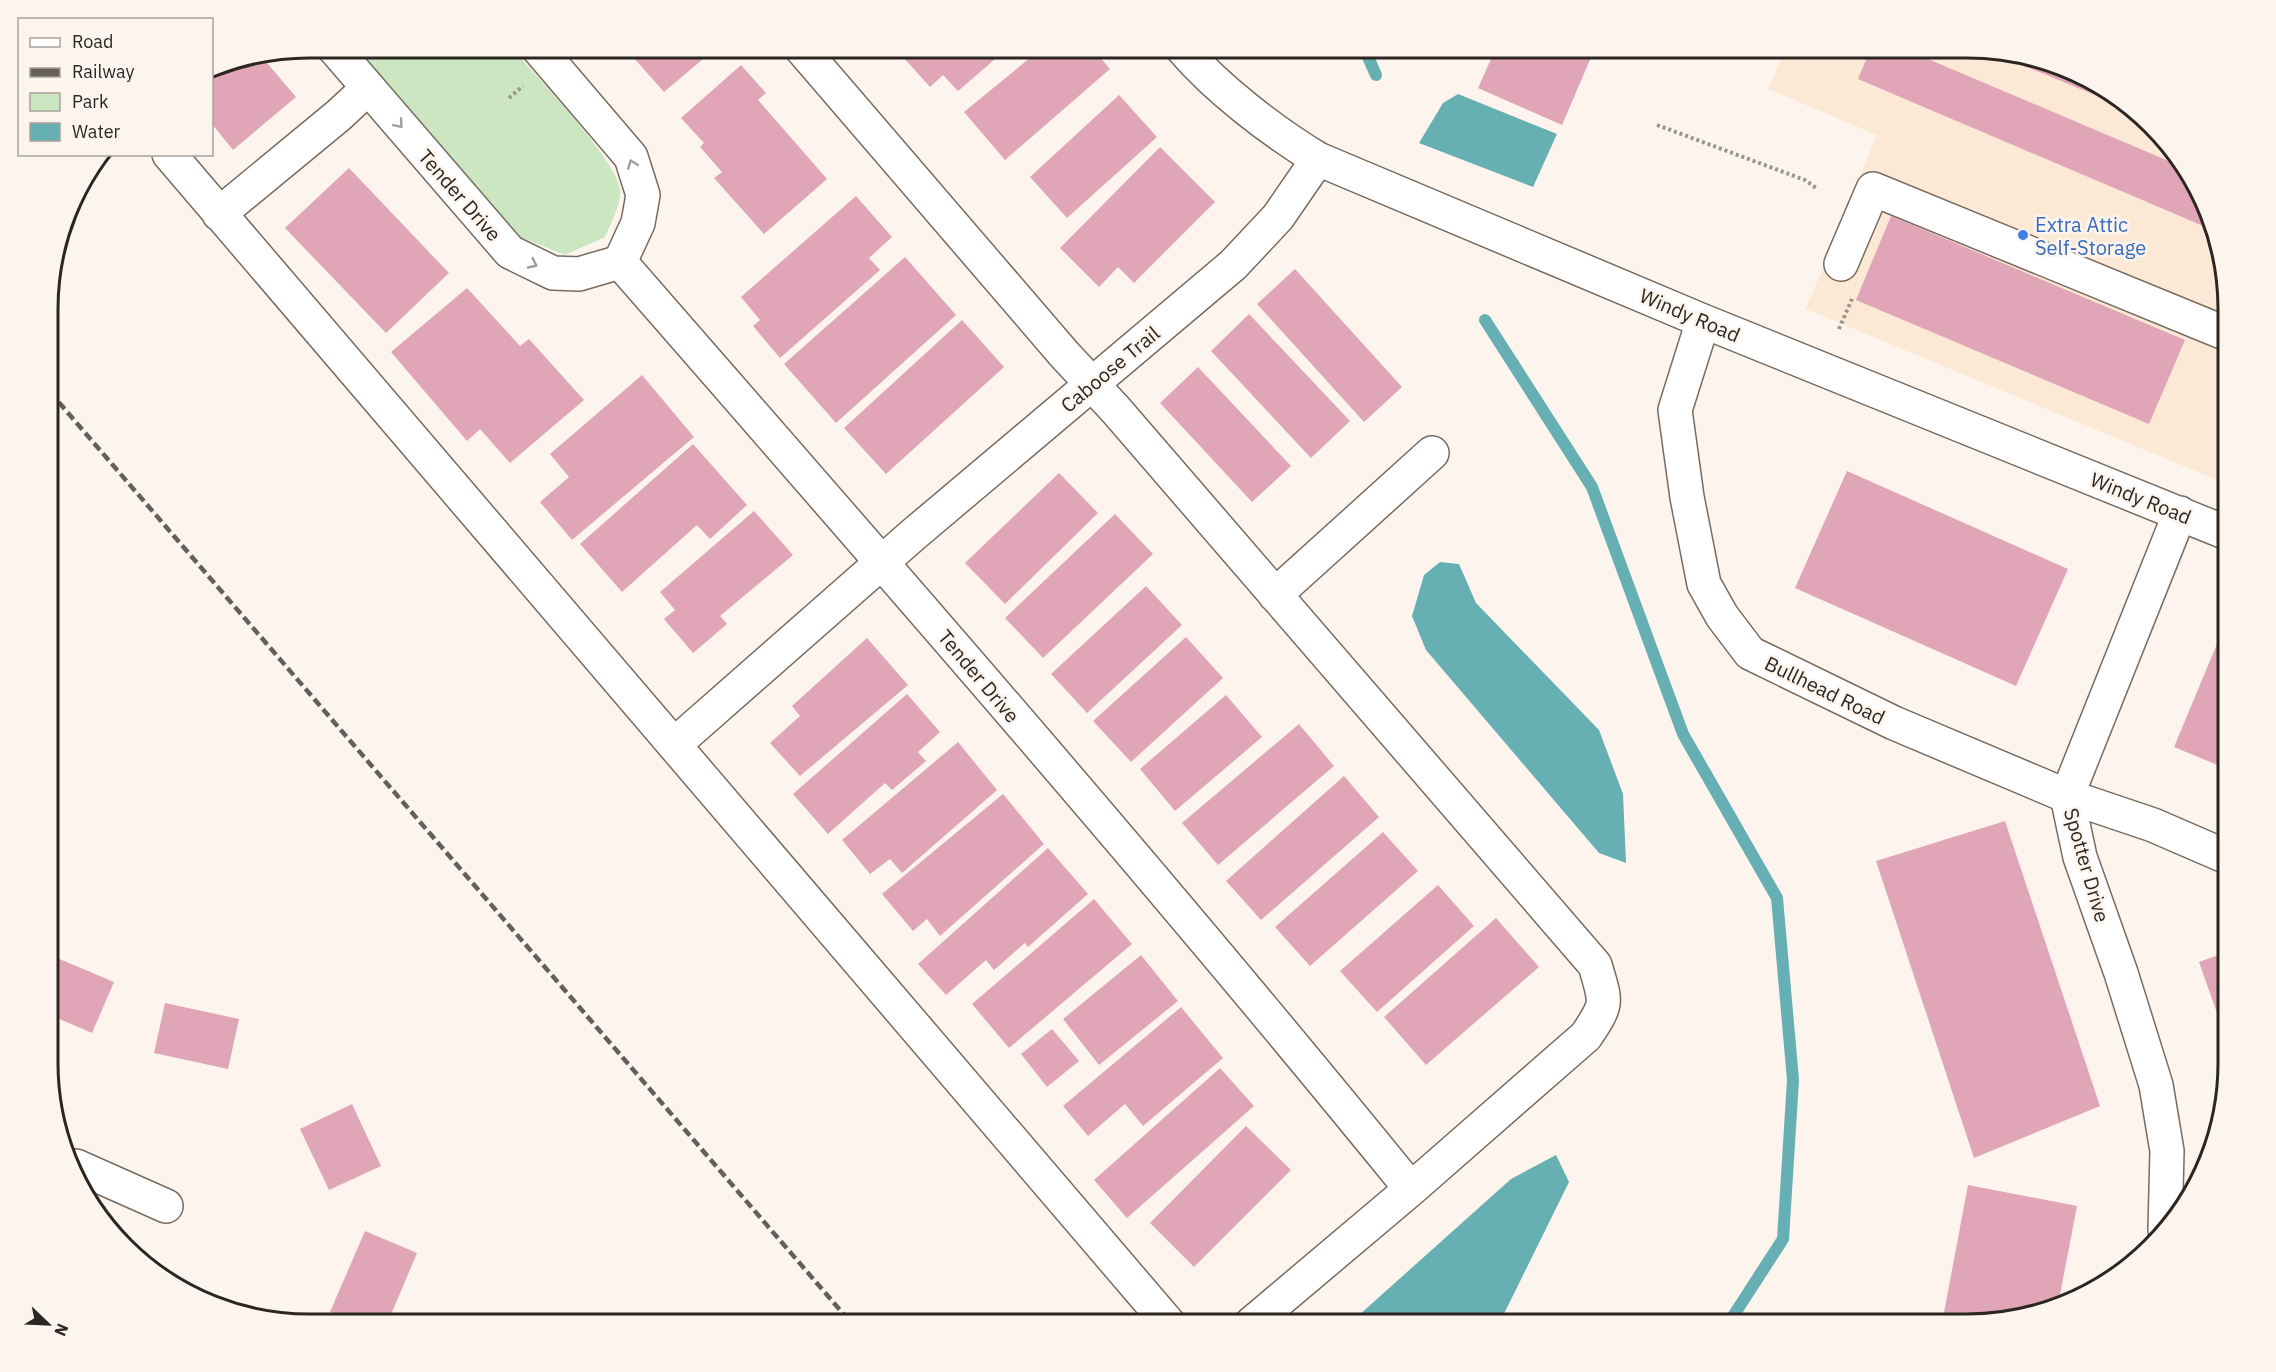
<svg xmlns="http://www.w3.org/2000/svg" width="2276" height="1372" font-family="'IBM Plex Sans',sans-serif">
	<rect width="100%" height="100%" fill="#fdf5ed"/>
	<path fill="#fbe8d5" d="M 1786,48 L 1967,48 L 2035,57 L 2098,83 L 2151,124 L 2193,178 L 2227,292 L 2227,484 L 1806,309 L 1877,135 L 1768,89 Z"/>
	<path fill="#cde6c2" d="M 357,48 L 512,48 C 534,73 618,162 620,189 C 622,204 610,224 605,237 L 565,255 L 520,237 Z"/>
	<path fill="#66afb2" d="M 1458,94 L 1557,134 L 1533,187 L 1419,143 L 1443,103 Z
		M 1440,562 L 1459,564 L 1476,603 L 1599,730 L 1623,794 L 1626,863 L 1599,853 L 1426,650 L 1412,616 L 1424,575 Z
		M 1556,1155 L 1569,1182 L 1499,1324 L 1349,1324 L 1511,1179 Z"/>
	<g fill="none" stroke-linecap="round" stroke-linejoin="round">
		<path stroke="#66afb2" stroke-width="12" d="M 1364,48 L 1376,75
			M 1485,320 L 1592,487 L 1683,734 L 1777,898 L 1793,1080 L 1783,1239 L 1728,1324"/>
	</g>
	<path fill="#e0a5b7" d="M 625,48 L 716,48 L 664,92 Z
		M 913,48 L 1008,48 L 958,91 L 943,75 L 930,87 L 903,57 Z
		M 1042,48 L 1092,48 L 1110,69 L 1005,160 L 964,112 Z
		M 1496,48 L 1595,48 L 1562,125 L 1478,88 Z
		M 1871,48 L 1902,48 L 2185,168 L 2193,178 L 2208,228 L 1858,79 Z
		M 1991,52 L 2035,57 L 2098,83 L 2136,112 Z
		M 262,57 L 296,97 L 233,150 L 212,124 L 212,67 Z
		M 741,65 L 766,93 L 758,100 L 827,179 L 764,234 L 714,178 L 722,172 L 700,147 L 704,143 L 681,118 Z
		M 1119,95 L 1157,137 L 1067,218 L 1030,177 Z
		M 1160,147 L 1215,202 L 1134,283 L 1118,267 L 1099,287 L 1060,248 Z
		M 349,168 L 449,273 L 386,333 L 285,228 Z
		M 856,196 L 892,237 L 869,258 L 880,270 L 780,358 L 753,326 L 760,320 L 741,297 Z
		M 1891,216 L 2185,340 L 2149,424 L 1856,300 Z
		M 905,257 L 956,315 L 836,423 L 784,364 Z
		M 1295,269 L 1402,387 L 1364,422 L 1257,304 Z
		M 467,288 L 520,346 L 529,339 L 584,400 L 510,463 L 480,429 L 467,441 L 391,352 Z
		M 1249,314 L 1350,421 L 1311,458 L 1211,351 Z
		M 962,320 L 1004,367 L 886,474 L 844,428 Z
		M 1198,367 L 1291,466 L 1252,502 L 1160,403 Z
		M 642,375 L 694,437 L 572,540 L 540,502 L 569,477 L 550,454 Z
		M 693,444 L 747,505 L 710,539 L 697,525 L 622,592 L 580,544 Z
		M 1847,471 L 2068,569 L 2016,686 L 1795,588 Z
		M 1059,473 L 1098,513 L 1005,604 L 965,563 Z
		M 754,511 L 793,555 L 720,616 L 727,624 L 693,653 L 664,619 L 675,610 L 660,592 Z
		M 1115,514 L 1153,554 L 1043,658 L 1005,618 Z
		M 1146,586 L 1182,625 L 1087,713 L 1051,674 Z
		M 2222,632 L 2227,634 L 2227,769 L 2174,747 Z
		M 1186,637 L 1223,678 L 1131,762 L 1093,721 Z
		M 867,638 L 908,685 L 800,776 L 770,743 L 800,716 L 792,706 Z
		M 907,694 L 940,732 L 918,752 L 926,761 L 892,790 L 885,783 L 828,834 L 793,794 Z
		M 1226,695 L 1262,737 L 1175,811 L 1140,769 Z
		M 1299,724 L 1334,766 L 1218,865 L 1182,823 Z
		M 958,742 L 997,790 L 902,873 L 890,859 L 870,874 L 842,840 Z
		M 1344,776 L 1379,817 L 1261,920 L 1226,881 Z
		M 1003,794 L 1044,844 L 940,936 L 927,919 L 913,931 L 882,894 Z
		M 2005,821 L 2100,1106 L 1974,1158 L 1876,861 Z
		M 1383,832 L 1418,871 L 1310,966 L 1275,927 Z
		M 1048,848 L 1088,894 L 1028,947 L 1025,943 L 994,970 L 986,960 L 946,995 L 918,964 Z
		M 1438,885 L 1474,926 L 1377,1012 L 1340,971 Z
		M 1094,899 L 1132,944 L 1009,1048 L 972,1004 Z
		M 1496,918 L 1539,967 L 1426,1065 L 1384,1017 Z
		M 2227,952 L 2227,1041 L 2199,962 Z
		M 50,955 L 114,982 L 92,1033 L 50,1015 Z
		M 1141,955 L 1178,1001 L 1099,1065 L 1063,1019 Z
		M 165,1003 L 239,1019 L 228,1069 L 154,1053 Z
		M 1181,1007 L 1223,1058 L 1143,1126 L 1125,1104 L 1088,1136 L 1063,1106 Z
		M 1052,1029 L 1079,1061 L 1047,1087 L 1021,1054 Z
		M 1220,1068 L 1254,1106 L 1127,1218 L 1094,1180 Z
		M 352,1104 L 381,1166 L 329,1190 L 300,1129 Z
		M 1246,1126 L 1291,1170 L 1194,1267 L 1150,1223 Z
		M 1968,1185 L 2077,1206 L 2059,1300 L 1983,1323 L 1942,1323 Z
		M 365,1231 L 417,1253 L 387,1324 L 359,1324 L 330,1312 Z"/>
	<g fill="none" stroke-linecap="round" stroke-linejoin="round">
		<g stroke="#776b60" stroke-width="36">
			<path id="minor" d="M 334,48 L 510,252 L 553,273 L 579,274 L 620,262 L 638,223 L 643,195 L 631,157 L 538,48
				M 801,48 L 1064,354 L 1116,410 L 1595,965 C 1606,1003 1609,1002 1586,1036 L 1411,1189 L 1251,1324
				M 1182,48 C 1217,89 1272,131 1318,159 L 1703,321 L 2227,533
				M 169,154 L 1169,1324
				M 219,214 L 339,115 L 368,88
				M 620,262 C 887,568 1155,874 1411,1189
				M 1841,264 L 1873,189 L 2227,334
				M 1703,321 L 1675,410 L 1687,497 L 1704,584 L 1722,616 L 1750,653 L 1894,723 L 2067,796 L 2153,825 L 2227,857
				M 1275,595 L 1432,453
				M 675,744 L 914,534 L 1233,265 L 1278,217 L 1318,159
				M 76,1166 L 166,1206
				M 2165,1230 L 2167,1151 L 2156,1085 L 2121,973 L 2080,857 L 2067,796 L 2180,513"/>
		</g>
		<path stroke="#9a948d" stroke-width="4" stroke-dasharray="3 3" stroke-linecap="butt" d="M 509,98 L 523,86
			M 1657,125 L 1805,180 L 1816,188
			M 1839,329 L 1852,299"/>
		<use href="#minor" stroke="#fff" stroke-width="33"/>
		<path stroke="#655f59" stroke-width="4.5" stroke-dasharray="9 4.5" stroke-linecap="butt" d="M 50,392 L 852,1324"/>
	</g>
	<defs><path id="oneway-chevron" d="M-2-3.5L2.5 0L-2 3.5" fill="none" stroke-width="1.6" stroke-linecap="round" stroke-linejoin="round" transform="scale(1.5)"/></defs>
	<g stroke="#a09d9b">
		<use href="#oneway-chevron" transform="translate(399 124) rotate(49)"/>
		<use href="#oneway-chevron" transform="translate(632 164) rotate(-111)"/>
		<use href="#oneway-chevron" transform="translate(533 264) rotate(25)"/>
	</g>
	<circle fill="#3f7fe0" stroke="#fdf5ed" stroke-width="2" cx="2023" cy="235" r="6"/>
	<g text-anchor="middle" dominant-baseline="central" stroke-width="5" stroke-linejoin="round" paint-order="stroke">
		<g font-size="20" fill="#2b2621" stroke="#fdf5ed">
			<text transform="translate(460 195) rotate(49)">Tender Drive</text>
			<text transform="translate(1690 315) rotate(23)">Windy Road</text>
			<text transform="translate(1110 369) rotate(-40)">Caboose Trail</text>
			<text transform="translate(2141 498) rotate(22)">Windy Road</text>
			<text transform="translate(979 676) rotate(50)">Tender Drive</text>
			<text transform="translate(1825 690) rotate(26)">Bullhead Road</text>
			<text transform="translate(2087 865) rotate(74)">Spotter Drive</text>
		</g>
		<g font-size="20" fill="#366cbe" stroke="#fdf5ed" text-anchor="start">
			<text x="2035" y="224">Extra Attic<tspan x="2035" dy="23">Self-Storage</tspan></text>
		</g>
	</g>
	<path d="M0 0H2276V1372H0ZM309 58H1967A251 251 0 0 1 2218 309V1063A251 251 0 0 1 1967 1314H309A251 251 0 0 1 58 1063V309A251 251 0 0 1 309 58Z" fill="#fdf5ed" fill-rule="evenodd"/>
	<path fill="none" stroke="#2b2621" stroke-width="3" d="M309 58H1967A251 251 0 0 1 2218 309V1063A251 251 0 0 1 1967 1314H309A251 251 0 0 1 58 1063V309A251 251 0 0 1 309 58Z"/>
	<rect x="18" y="18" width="195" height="138" fill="#fdf5ed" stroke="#a9a29b" stroke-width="1.5"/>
	<rect x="30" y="38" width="30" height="9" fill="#ffffff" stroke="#a9a29b" stroke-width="1.5"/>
	<text x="72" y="48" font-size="18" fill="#2b2621">Road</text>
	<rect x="30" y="68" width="30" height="9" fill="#655f59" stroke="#a9a29b" stroke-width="1.5"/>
	<text x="72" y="78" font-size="18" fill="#2b2621">Railway</text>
	<rect x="30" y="93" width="30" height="18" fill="#cde6c2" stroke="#a9a29b" stroke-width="1.5"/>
	<text x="72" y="108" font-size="18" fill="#2b2621">Park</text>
	<rect x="30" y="123" width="30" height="18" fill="#66afb2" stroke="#a9a29b" stroke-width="1.5"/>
	<text x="72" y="138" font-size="18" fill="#2b2621">Water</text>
	<g transform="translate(48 1324) rotate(113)" stroke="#fdf5ed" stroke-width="4.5" paint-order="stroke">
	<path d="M0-4.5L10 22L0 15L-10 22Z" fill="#2b2621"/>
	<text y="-9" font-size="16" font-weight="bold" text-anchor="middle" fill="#2b2621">N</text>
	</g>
</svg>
